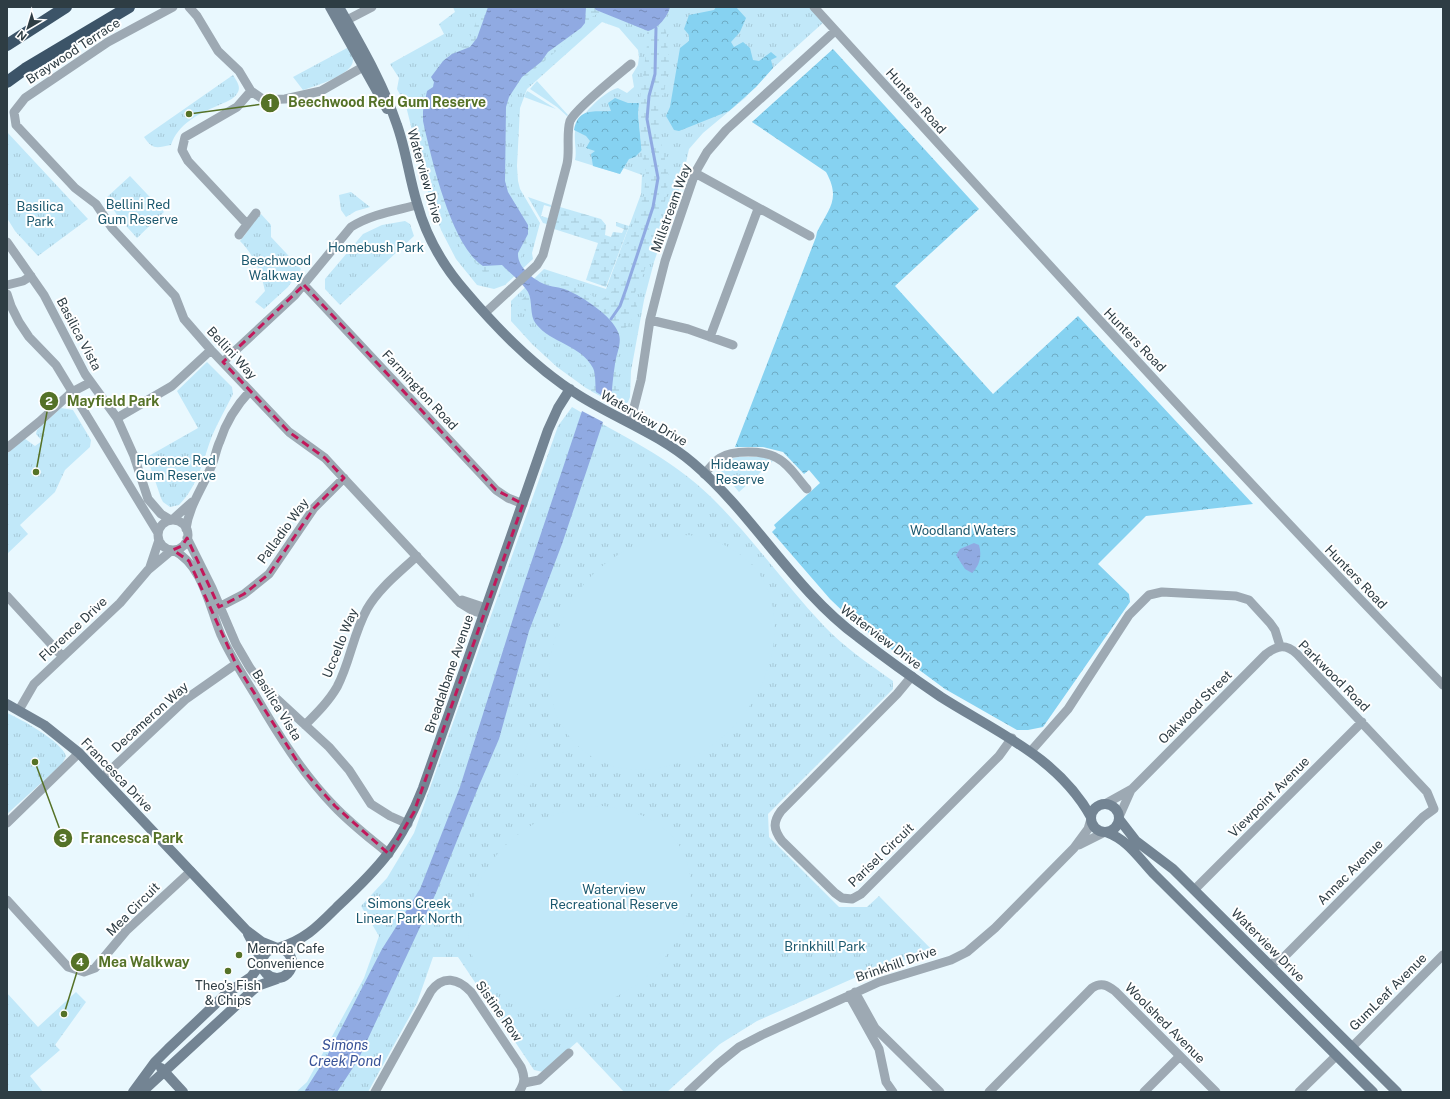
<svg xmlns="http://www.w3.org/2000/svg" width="1450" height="1099" font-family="'Public Sans',sans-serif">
	<defs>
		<pattern id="grass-tufts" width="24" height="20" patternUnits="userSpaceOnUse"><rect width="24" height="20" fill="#c1e8f9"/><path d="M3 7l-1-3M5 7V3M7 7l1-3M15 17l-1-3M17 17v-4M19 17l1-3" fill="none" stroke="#a6c8d7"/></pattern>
		<pattern id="forest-crowns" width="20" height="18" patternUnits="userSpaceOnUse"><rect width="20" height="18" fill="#86d2f1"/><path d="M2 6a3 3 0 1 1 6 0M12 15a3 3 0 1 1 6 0" fill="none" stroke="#6eacc5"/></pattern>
		<pattern id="wetland-marsh" width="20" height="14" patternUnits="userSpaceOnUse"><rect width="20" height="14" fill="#c1e8f9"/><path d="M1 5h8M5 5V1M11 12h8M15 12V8" fill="none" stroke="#a6c8d7"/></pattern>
		<pattern id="water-ripples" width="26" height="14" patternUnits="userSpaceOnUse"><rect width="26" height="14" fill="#90aae2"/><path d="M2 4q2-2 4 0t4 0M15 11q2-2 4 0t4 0" fill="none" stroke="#768cb9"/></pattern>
	</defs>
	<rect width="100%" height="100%" fill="#e9f8fe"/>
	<path fill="url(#grass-tufts)" d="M 453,7 L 813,7 L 825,21 L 773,68 L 745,98 L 703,133 L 689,149 L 682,181 L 654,262 L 644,300 L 631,371 L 630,397 L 628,402 L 621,407 L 586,388 L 557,367 L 532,344 L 511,321 L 511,301 L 544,269 L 606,289 L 641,194 L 642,175 L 623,168 L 620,174 L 575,160 C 577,151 574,142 575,132 C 576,119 605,90 618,88 L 627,93 L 634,87 L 632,75 L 638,65 L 639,57 L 638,50 L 619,28 L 602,22 L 527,89 L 520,108 L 517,166 L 518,181 L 520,189 L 540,223 L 532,253 L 533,259 L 505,285 L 494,289 L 477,285 L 456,259 L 441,230 L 425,183 L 406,106 L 397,89 L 399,78 L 390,64 L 444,34 L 439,24 L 455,12 Z
		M 347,48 L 349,48 C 350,51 353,56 353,60 C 353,75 315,86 303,90 L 293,77 Z
		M 233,75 C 236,80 241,86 238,92 C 234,100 225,102 217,106 C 198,114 178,124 171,145 C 156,148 153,150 144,137 Z
		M 7,132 L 88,219 L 38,256 L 15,231 L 7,218 Z
		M 130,176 L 164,212 L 137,238 L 119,218 L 106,198 Z
		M 351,192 L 370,207 L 356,211 L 346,217 L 341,210 L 339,195 Z
		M 528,197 L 551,205 L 551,207 L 544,205 L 541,216 L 548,218 L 547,224 L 543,223 Z
		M 261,214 L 271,225 L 271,237 L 301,269 L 288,287 L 264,309 L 255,302 L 265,291 C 261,272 254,255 240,241 C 248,232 252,222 261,214 Z
		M 405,221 L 410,224 L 414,236 L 340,305 L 325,289 L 325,279 L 363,234 L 382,225 Z
		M 207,362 L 232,387 L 233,394 C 226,408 218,422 212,436 C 203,460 198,486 179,505 L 170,507 L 163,502 L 161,498 L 147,457 L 198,428 L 177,391 Z
		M 572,407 C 620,435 670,457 711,497 C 752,537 785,585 824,626 C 845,648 869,664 893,681 L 893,689 L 768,814 L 769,837 L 839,907 L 867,907 L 879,896 L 934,952 L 879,967 L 757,1021 L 720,1044 L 667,1092 L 624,1092 L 577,1042 L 543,1072 L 534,1070 L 458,957 L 433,957 L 417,1003 L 368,1092 L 296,1092 L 307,1082 L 364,978 L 379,936 L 361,906 L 387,878 L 414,833 L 558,426 Z
		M 61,408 L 73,410 L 91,440 L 90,447 L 65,470 L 55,492 L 20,525 L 28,534 L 7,554 L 7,454 L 24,438 L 35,446 L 42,441 L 36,434 L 37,430 Z
		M 738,457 L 763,457 L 773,461 L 739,492 L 717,466 L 722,461 Z
		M 7,713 C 21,719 61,741 66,756 L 62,764 L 7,814 Z
		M 76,992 L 86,1002 L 55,1045 L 60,1050 L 30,1076 L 43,1092 L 7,1092 L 7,993 L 38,1027 Z"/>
	<path fill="url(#forest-crowns)" d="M 716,7 L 736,7 L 746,18 L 740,32 L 731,42 L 734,47 L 743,42 L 750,48 L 753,60 L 759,61 L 771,52 L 777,57 L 771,60 L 773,68 L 756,87 L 729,111 L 679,131 L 674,130 L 666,116 L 670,107 L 680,48 L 689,41 L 689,35 L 684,29 L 689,15 L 714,10 Z
		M 833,49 L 979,209 L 895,286 L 993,394 L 1078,316 L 1253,504 L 1146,516 L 1098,564 L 1129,594 L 1130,602 L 1043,727 L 1028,730 L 1017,730 L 945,689 L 853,621 L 830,599 L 772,532 L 776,528 L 774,525 L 820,483 L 809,470 L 804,474 L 783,452 L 763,447 L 735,447 L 816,237 L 817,232 C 829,208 841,199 826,172 L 752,122 Z
		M 615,98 L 628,103 L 639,103 L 638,114 L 642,150 L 635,157 L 629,159 L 620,174 L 593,166 L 591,154 L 595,151 L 586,148 L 590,141 L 586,136 L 574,130 C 578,107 594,112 611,111 L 608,103 Z"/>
	<path fill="url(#wetland-marsh)" d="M 482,7 L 670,7 L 669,12 L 661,21 L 666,31 L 669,63 L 664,93 L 658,103 L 659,134 L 669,177 L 663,214 L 639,287 C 631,294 635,300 638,309 L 623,332 L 616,362 L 621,394 L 619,406 L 591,391 L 594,379 L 593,369 L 582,366 L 577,358 L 557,340 L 544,340 L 538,332 L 532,313 L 525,311 L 517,304 L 545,278 C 552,281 558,281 565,282 C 577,284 590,293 599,302 C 607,295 619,290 614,278 L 644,195 L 646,172 L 642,156 L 638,114 L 647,45 L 647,31 L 608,14 L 597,14 L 590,18 L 586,28 L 572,35 L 560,48 L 528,75 L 512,95 L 508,113 L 507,128 L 508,135 L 505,157 L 511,188 L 530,217 L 528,224 L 531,234 L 522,253 L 521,265 L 523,268 L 513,277 L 502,265 L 498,265 L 495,270 L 483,273 L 481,267 L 475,263 L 469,254 L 461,249 L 434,184 L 419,116 L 421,100 L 427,91 L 433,87 L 434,82 L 431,77 C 440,62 451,52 467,45 Z
		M 560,207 L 601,219 L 606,225 L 605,235 L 611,237 L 613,232 L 622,233 L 624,229 L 616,226 L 616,222 L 629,226 L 606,287 L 586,280 L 598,243 L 554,229 Z"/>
	<path fill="#c1e8f9" d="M 537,81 L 568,115 L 567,116 L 557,107 L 530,89 Z
		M 527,91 L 529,92 L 556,109 L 524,97 Z
		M 689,535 C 831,555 779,747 659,768 C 634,773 607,768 586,753 C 521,702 551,602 610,560 C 634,544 661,536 689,535 Z
		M 531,734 L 545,739 L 530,787 L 515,782 Z
		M 602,806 C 748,820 696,991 579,1008 C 559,1011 538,1011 519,1004 C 449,976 459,891 505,846 C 532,819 565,808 602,806 Z"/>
	<path fill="url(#water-ripples)" d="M 488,7 L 586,7 L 585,23 L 581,28 L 548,52 L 541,62 L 522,77 L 509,97 L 506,107 L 505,181 L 508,192 L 528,225 L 528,234 L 518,253 C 517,267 533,279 544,284 C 551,287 560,287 567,290 C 583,297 612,316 618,332 C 623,342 616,354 615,364 C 613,376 612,389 611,401 L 596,392 C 595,385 596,374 593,368 C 581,345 551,343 536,324 C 529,315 533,301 528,292 C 522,282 510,273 502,265 L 483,266 C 451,246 431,157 423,121 L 423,111 L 427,91 L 433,87 L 434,82 L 431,77 L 443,61 L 452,54 L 470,47 L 477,38 Z
		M 594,7 L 670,7 C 668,16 658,29 648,31 L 596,10 Z
		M 582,411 L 603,422 L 562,544 L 529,631 L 499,739 L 478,788 L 436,893 L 358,1060 L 337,1092 L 304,1092 L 327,1056 L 382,949 L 420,889 L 460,787 L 522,590 Z
		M 974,543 L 979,545 C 982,555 980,565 972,573 L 965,569 L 956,555 L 960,549 Z"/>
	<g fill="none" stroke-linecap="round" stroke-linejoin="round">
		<path stroke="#90aae2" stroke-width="3" d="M 611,319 L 620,306 L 626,289 L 653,207 L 658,178 L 647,119 L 649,96 L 655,74 L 656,28"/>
		<path stroke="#9da9b3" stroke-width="9" d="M 173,7 L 108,42 L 25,98 L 14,112 L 16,125 L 75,188 L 96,204 L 112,228 L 175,296 L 184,319 L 211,350 L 289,432 L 325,458 L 337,471 L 460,603 L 473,611 L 484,614
			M 189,7 L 197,16 L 218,51 L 239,71 L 251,91 L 264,100 L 285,99 L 321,91 L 363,67
			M 814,7 C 1022,235 1228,464 1443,685
			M 347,20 L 372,7
			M 695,173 L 810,236
			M 246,223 L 188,161 L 182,150 L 185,137 L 237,107 L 251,91
			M 239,235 L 256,213
			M 7,242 L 44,295 L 85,374 L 117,418 L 134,456 L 148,499 L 161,514 L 171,520
			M 7,285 L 23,281 L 31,276
			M 304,285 L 496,490 L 508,498 L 523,504
			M 7,294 L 11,306 L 19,322 L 29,337 L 56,365 L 158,533
			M 485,313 L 537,265 L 543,255 L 567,164 C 570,151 566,134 570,121 C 575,109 619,74 631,64
			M 650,320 L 688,329 L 733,345
			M 710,337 L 758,209
			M 223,362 L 295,295 L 351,227 C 372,214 394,211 417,205
			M 117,418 L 172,386 L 211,350
			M 630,423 L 641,380 L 650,320 L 665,261 L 695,173 L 707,152 L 726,130 L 835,31
			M 7,448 L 39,422 L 72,392 L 91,382
			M 704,474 C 709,469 714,462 720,458 C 732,450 764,450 777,458 C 789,464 798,479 807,489
			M 172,520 L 192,502
			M158 535a15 15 0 1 1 30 0a15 15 0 1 1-30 0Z
			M 186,529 C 189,506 202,489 211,467 C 215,459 216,449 220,441 C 226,422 236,406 250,391
			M 187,538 L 212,588 L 236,644 L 250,668 L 265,688 L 329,747 L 349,770 L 371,804 L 390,816 L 408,824
			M 173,550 C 203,565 209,606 221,635 C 230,655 242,674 254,693 C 277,733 302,773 334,806 C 351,824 371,839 389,854
			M 150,567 L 159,540
			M 7,596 L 62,656
			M 462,600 L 486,608
			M 219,607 L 244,594 L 269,574 L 314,508 L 344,478
			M 912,676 L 897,694 L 781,811 C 773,822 773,829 782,841 L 835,893 L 842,898 L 852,899 L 861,894 L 999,756 L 1012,738
			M 19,710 L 34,684 L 120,603 L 148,570 L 172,550
			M 305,725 C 317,713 329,701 337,687 C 350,663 353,634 367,609 C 379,588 399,573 417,556
			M 1031,751 L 1068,709 L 1129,615 L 1149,595 L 1162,592 L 1236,596 L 1249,600 L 1270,623 L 1275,630 L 1280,646
			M 103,777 L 186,699 L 236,664
			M 1105,804 L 1132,789 L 1266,654 C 1278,645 1286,644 1297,654 L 1427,792 L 1434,809
			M 1119,817 L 1131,790
			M 7,823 L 79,753
			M 1079,845 L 1105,832
			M 1194,890 L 1362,722
			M 7,900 L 68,967 L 84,972 L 95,968 L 126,931 L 191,871
			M 1269,965 L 1285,956 L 1423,817 L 1434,809
			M 855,992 L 875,1028 L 940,1092
			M 849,995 L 879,1049 L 886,1082 L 893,1092
			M 1352,1047 L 1443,955
			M 524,1083 L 539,1080 L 569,1053
			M 375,1092 L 431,991 C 443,975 458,978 471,992 L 521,1067 C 525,1077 525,1083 519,1092
			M 688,1092 L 718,1064 L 739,1047 L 762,1035 L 879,982 L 951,960 L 967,952 L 995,928 L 1074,848 L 1088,829 L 1091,819
			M 989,1092 L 1092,988 C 1101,982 1107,985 1115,991 L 1216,1092
			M 1144,1092 L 1180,1056
			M 1299,1092 L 1336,1056"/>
		<path stroke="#738493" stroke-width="10" d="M 330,7 L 387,109
			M 339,7 C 361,46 383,83 397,125 C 406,150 409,177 417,203 C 426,236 443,266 466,292 C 499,331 536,369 580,396 C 617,419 659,434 693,463 C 754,515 793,589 858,637 C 885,658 913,678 941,697 C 996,732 1058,757 1091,817
			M 7,704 L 44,725 L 79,753 L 246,930 L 262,942 L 277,948
			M1091 818a14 14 0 1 1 28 0a14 14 0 1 1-28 0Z
			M 1119,819 L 1136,841 L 1173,869 L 1397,1092
			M 1106,832 C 1128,840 1138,857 1154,874 L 1373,1092
			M 248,934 L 262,961
			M262 963a15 15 0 1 1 30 0a15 15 0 1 1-30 0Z
			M 278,948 C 305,940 318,926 337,907 C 381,866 401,844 423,788 L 548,430 L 558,408 L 570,389
			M 161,1068 L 183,1092
			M 133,1092 L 155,1062 L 168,1049 L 226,994 L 251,977 L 262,962
			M 142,1092 L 253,990 L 260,985 L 277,979"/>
		<path stroke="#3c5468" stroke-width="12" d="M 7,45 L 66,7
			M 7,82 L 25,69 L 129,7"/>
	</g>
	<path fill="none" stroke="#c2185b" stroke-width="3" stroke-dasharray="8 5" stroke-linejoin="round" d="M 304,285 L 496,490 L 523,504 L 414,812 L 389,854 L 335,806 L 302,769 L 236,664 L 189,561 L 173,550 L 182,546 L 187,538 L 219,607 L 244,594 L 269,574 L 314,508 L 344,478 L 325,458 L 289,432 L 223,362 Z"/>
	<g fill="#557227" stroke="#fff" stroke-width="1.5">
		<circle cx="239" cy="955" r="4"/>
		<circle cx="228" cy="971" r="4"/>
	</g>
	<g text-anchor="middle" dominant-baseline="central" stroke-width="4" stroke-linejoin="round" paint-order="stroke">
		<g font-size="13" fill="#2e3d44" stroke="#fff">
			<text transform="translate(73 51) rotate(-33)">Braywood Terrace</text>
			<text transform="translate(916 101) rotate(48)">Hunters Road</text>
			<text transform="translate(425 176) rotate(74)">Waterview Drive</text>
			<text transform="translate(671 208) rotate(-70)">Millstream Way</text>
			<text transform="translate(79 334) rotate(62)">Basilica Vista</text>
			<text transform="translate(1135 340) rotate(46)">Hunters Road</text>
			<text transform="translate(232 353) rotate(47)">Bellini Way</text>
			<text transform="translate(420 390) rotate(47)">Farmington Road</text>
			<text transform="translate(644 418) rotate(30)">Waterview Drive</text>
			<text transform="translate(283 531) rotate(-54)">Palladio Way</text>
			<text transform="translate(1356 577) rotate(46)">Hunters Road</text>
			<text transform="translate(73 629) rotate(-43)">Florence Drive</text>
			<text transform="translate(881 637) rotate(37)">Waterview Drive</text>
			<text transform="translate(340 643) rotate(-68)">Uccello Way</text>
			<text transform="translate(449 674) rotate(-71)">Breadalbane Avenue</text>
			<text transform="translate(1334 676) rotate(45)">Parkwood Road</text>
			<text transform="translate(277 705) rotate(58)">Basilica Vista</text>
			<text transform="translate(1195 707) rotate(-45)">Oakwood Street</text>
			<text transform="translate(150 717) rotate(-42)">Decameron Way</text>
			<text transform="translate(117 775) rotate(46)">Francesca Drive</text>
			<text transform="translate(1269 797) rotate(-45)">Viewpoint Avenue</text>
			<text transform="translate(881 855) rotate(-44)">Parisel Circuit</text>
			<text transform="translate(1350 872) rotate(-45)">Annac Avenue</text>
			<text transform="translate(133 909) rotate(-45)">Mea Circuit</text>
			<text transform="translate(1268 945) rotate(45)">Waterview Drive</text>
			<text transform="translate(896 964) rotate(-19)">Brinkhill Drive</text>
			<text transform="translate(1388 992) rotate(-45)">GumLeaf Avenue</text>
			<text transform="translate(499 1011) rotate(55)">Sistine Row</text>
			<text transform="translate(1165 1023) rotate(45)">Woolshed Avenue</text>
		</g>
		<g font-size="13" fill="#1b586e" stroke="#fff">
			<text x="138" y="204">Bellini Red<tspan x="138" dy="15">Gum Reserve</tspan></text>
			<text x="40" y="206">Basilica<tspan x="40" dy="15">Park</tspan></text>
			<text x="376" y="247">Homebush Park</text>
			<text x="276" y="260">Beechwood<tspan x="276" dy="15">Walkway</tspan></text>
			<text x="176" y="460">Florence Red<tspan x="176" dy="15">Gum Reserve</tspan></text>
			<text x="740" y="464">Hideaway<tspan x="740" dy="15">Reserve</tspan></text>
			<text x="963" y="530">Woodland Waters</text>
			<text x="614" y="889">Waterview<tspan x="614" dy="15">Recreational Reserve</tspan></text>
			<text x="409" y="903">Simons Creek<tspan x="409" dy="15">Linear Park North</tspan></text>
			<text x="825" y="946">Brinkhill Park</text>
		</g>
		<g font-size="13" fill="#2e3d44" stroke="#fff" text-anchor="start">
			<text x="247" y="948">Mernda Cafe<tspan x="247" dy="15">Convenience</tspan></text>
			<text x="228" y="985" text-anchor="middle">Theo's Fish<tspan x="228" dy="15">&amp; Chips</tspan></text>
		</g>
		<g font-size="14" font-style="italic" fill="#375297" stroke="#fff">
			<text x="345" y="1045">Simons<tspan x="345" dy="16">Creek Pond</tspan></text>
		</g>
	</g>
	<path fill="none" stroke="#557227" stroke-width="1.5" d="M189 114L270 103M36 472L49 401M35 762L63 838M64 1014L80 962"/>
	<g fill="#557227" stroke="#fff" stroke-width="1.5">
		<circle cx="189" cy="114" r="4"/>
		<circle cx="36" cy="472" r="4"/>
		<circle cx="35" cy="762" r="4"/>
		<circle cx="64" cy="1014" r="4"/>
		<circle cx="270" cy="103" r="10"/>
		<circle cx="49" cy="401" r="10"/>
		<circle cx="63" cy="838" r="10"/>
		<circle cx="80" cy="962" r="10"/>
	</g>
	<g font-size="12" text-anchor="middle" font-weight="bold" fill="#fff">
		<text x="270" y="107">1</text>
		<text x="49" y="405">2</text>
		<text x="63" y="842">3</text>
		<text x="80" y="966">4</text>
	</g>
	<g font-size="14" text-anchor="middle" font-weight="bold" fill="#557227" stroke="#fff" stroke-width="4" stroke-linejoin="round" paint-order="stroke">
		<text x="387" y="107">Beechwood Red Gum Reserve</text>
		<text x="113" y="406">Mayfield Park</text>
		<text x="132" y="843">Francesca Park</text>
		<text x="144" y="967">Mea Walkway</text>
	</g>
	<rect width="1450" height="1099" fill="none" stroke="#2e3d44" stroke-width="16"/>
	<g transform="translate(28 28) rotate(218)" stroke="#ffffff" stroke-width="3" paint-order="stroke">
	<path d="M0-3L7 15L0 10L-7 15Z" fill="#2e3d44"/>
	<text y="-6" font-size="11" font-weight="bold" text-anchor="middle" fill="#2e3d44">N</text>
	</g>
</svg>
